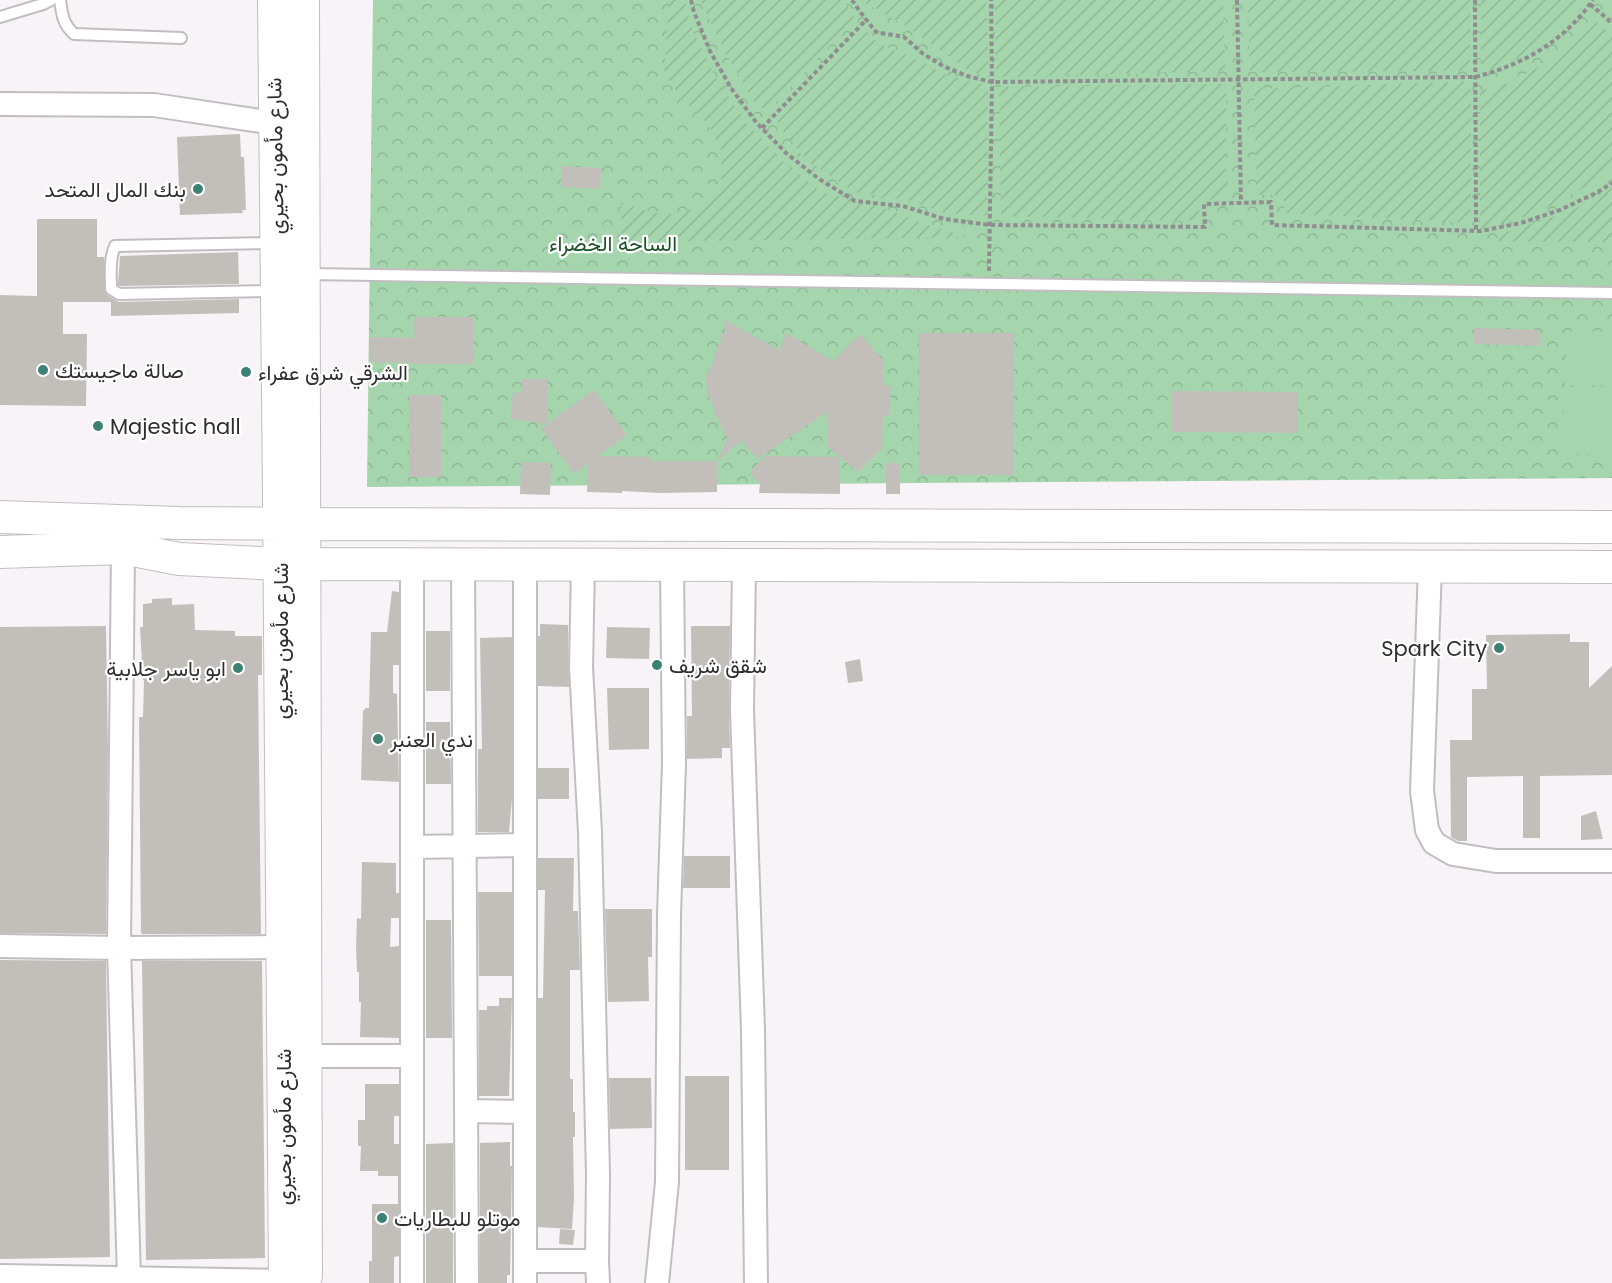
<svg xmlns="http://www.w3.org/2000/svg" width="1612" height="1283" font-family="Poppins,Vazirmatn,sans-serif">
	<defs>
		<pattern id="forest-crowns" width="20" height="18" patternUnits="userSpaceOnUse" patternTransform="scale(1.5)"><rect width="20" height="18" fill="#a5d5ac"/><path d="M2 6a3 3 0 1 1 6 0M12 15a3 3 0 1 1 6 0" fill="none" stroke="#8eb794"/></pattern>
		<pattern id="garden-furrows" width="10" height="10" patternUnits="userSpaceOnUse" patternTransform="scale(1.5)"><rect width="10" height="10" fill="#a5d5ac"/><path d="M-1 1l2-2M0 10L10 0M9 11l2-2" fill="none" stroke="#8eb794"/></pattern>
	</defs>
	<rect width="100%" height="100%" fill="#f7f3f7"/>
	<path fill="url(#forest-crowns)" d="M 373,0 L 1612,0 L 1612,478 L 367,487 Z"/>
	<path fill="url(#garden-furrows)" d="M 669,0 L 684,0 L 693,31 L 716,78 L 745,121 L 780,159 L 821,192 L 876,205 L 924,224 L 967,237 L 622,242 L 621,202 C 651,213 671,222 702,204 C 709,200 715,190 721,183 L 721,149 L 707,123 L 682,99 L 664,73 Z
		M 700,0 L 844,0 L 855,19 L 767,112 L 752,99 L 724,50 Z
		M 861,0 L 986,0 L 989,77 L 969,71 L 906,26 L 862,1 Z
		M 995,0 L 1223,0 L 1225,71 L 996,77 Z
		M 1248,0 L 1470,0 L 1470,71 L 1250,72 Z
		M 1481,0 L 1587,0 L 1581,9 L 1531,50 L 1505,66 L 1481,72 Z
		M 1593,19 L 1612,35 L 1612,172 L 1537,213 L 1480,230 L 1480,91 L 1512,82 L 1544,64 L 1570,38 Z
		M 865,30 L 879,44 L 916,59 L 948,76 L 988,85 L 987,215 L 981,216 L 941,212 L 911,201 L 855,192 L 806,160 L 778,124 L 778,118 Z
		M 1471,81 L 1471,223 L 1284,213 L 1284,195 L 1257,195 L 1254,89 Z
		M 1226,84 L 1226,199 L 1199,200 L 1200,221 L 1001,216 L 999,87 Z
		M 1612,188 L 1612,242 L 1493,241 L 1501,234 L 1569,212 Z"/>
	<path fill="#a5d5ac" d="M 1567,331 L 1612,332 L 1612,386 L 1565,385 Z
		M 1564,392 L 1612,394 L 1612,454 L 1562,453 Z"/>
	<path fill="#c2bfbb" d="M 240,134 L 241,157 L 244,157 L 246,210 L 242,210 L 243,213 L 180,215 L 177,137 Z
		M 562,166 L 601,168 L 600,189 L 561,187 Z
		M 37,219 L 97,219 L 97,257 L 104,257 L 104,290 L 107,295 L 115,300 L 119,302 L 239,299 L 239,313 L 111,316 L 111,302 L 63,302 L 63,334 L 87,334 L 86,406 L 0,405 L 0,295 L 37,296 Z
		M 238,252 L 239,284 L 121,286 L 118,285 L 120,256 Z
		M 414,317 L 473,317 L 474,364 L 414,364 L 414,363 L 369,362 L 369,337 L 414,338 Z
		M 723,319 L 779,350 L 786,333 L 833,361 L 860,334 L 883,360 L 883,385 L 891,386 L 889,416 L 883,415 L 882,448 L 858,472 L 840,457 L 840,494 L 759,493 L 760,484 L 749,472 L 765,456 L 840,457 L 827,446 L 827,412 L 757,459 L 742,441 L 717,461 L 717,492 L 660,493 L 622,491 L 622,493 L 587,492 L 588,463 L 574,474 L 541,428 L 547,424 L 510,419 L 513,392 L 522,393 L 522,379 L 547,379 L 548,423 L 594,390 L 627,435 L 598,456 L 652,457 L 652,461 L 717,461 L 728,437 L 723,433 L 724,428 L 719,425 L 721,420 L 714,415 L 715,411 L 707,391 L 706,376 L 715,358 L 714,352 L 718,352 L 718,344 L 722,342 L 720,335 L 726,332 Z
		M 1474,328 L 1540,330 L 1541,346 L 1474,344 Z
		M 919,333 L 1014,333 L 1013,475 L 919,475 Z
		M 1172,391 L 1298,392 L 1298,433 L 1172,432 Z
		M 409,395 L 441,395 L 441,477 L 409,477 Z
		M 521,462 L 551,463 L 550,495 L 520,494 Z
		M 886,463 L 900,463 L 900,494 L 886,494 Z
		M 392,591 L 399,592 L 399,665 L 393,665 L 393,693 L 397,694 L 399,782 L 361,780 L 363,710 L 365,710 L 365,708 L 369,708 L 371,632 L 387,632 Z
		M 172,598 L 172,605 L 194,604 L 195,630 L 235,631 L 235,636 L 262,636 L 262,675 L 258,675 L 261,934 L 142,934 L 141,932 L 139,717 L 143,717 L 144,680 L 143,680 L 140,627 L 143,627 L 143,604 L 152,603 L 152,599 Z
		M 540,624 L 568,625 L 569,687 L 538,686 L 538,636 L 540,636 Z
		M 106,626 L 108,747 L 106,934 L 0,933 L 0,627 Z
		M 691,626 L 730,626 L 729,710 L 730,748 L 722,748 L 722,758 L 687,759 L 687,716 L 692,716 Z
		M 607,627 L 650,628 L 649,659 L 606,658 Z
		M 426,631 L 450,631 L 450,691 L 426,691 Z
		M 1570,634 L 1570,642 L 1589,642 L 1589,688 L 1612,666 L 1612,775 L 1540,776 L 1540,838 L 1523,838 L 1523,776 L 1467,777 L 1467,841 L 1458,841 L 1451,837 L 1450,740 L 1472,740 L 1472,689 L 1487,689 L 1486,635 Z
		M 512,637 L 512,799 L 509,832 L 478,832 L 478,749 L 482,749 L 480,638 Z
		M 860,659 L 863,681 L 848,683 L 845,662 Z
		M 607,688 L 649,688 L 649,749 L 609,750 Z
		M 426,722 L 450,722 L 451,784 L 426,784 Z
		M 538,768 L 569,768 L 569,799 L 538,799 Z
		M 1596,811 L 1603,839 L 1581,840 L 1581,816 Z
		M 684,856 L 730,856 L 730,888 L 683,888 Z
		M 538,858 L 574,858 L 573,911 L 578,911 L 580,970 L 570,970 L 570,1079 L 573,1079 L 573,1112 L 575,1112 L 575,1137 L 573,1137 L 574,1198 L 572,1229 L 538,1227 L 538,998 L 543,998 L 545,890 L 538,890 Z
		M 362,862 L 396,863 L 396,893 L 399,893 L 399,918 L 391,918 L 390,947 L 399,946 L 399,1038 L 360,1037 L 361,1002 L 359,1002 L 359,972 L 357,972 L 356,945 L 357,918 L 361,919 Z
		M 478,892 L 512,892 L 512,976 L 479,976 Z
		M 605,909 L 652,909 L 652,957 L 648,957 L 649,1001 L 608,1002 Z
		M 426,920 L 451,920 L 452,1038 L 426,1038 Z
		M 0,960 L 106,961 L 110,1257 L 0,1259 Z
		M 142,961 L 262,961 L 265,1258 L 146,1260 Z
		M 499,998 L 512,998 L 509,1096 L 479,1096 L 479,1010 L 487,1010 L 487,1006 L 499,1006 Z
		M 685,1076 L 729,1076 L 729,1170 L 685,1170 Z
		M 609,1078 L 651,1078 L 652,1128 L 610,1129 Z
		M 365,1084 L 399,1084 L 399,1116 L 394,1116 L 394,1144 L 399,1144 L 399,1256 L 394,1257 L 394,1283 L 369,1283 L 369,1261 L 372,1261 L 372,1204 L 398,1204 L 398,1176 L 378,1176 L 378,1171 L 360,1171 L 361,1146 L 358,1146 L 358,1120 L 365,1120 Z
		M 510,1142 L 510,1166 L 512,1166 L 510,1275 L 507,1275 L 507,1283 L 480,1283 L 480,1143 Z
		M 453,1143 L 453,1283 L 426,1283 L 426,1144 Z
		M 560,1229 L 575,1230 L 573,1245 L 559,1244 Z"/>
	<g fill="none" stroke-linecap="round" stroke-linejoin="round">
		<g stroke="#c1bec2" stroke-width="14">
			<path id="lane" d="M 60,0 C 62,15 63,24 74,34 L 181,38
				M 0,17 L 43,4 L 51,0
				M 273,243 L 115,246 C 109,260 111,274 111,289 L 119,294 L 273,291
				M 307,274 L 1612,293"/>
		</g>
		<g stroke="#c1bec2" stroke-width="26">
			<path id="street" d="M 0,104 L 154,105 L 274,123
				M 123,548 L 119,948 L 129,1278
				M 412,564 L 412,1283
				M 463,564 L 467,1283
				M 583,565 L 581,667 L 590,832 L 598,1175 L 597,1261 L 598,1283
				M 744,565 L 742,710 L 753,1030 L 756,1283
				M 1430,567 L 1422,791 L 1427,830 L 1434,843 L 1453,854 L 1496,861 L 1612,861
				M 412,847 L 525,845
				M 0,946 L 119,948 L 282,947
				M 305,1056 L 412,1056
				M 466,1111 L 525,1112
				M 525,1261 L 597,1261
				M 0,1276 L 285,1281
				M 525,1283 L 525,564
				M 657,1283 L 667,1182 L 669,915 L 674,763 L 672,565"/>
		</g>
		<g stroke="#c1bec2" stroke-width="34">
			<path id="secondary" d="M 274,0 L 279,495 L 285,1283
				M 303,0 L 306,1276
				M 0,517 L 179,523 L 304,524 L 1612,527
				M 0,552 L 123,548 L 179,559 L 279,564 L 1612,567"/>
		</g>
		<path stroke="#908d90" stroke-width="4" stroke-dasharray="4.5 3" stroke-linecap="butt" d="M 691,0 L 694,12 L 710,51 L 731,88 L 756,122 L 786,153 L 819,179 L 855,201 L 903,206 L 944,219 L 990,225 L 1205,227 L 1204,204 L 1271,202 L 1272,225 L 1481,231 L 1521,223 L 1560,210 L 1598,192 L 1612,183
			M 852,0 L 861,13 L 876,32 L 904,37 L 922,53 L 943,66 L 967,76 L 992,82 L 1475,77 C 1523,65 1564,41 1593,0
			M 1237,0 L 1241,203
			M 1475,0 L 1476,231
			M 1590,4 L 1612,23
			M 762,128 L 866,20
			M 989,271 L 992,82 L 991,0"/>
		<use href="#lane" stroke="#fff" stroke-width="10"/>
		<use href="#street" stroke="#fff" stroke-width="22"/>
		<use href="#secondary" stroke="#fff" stroke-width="32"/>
	</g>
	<g fill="#3d8174" stroke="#fff" stroke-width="2">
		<circle cx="198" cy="189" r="6"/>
		<circle cx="43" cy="370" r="6"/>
		<circle cx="246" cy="372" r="6"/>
		<circle cx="98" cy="426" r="6"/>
		<circle cx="1499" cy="648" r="6"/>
		<circle cx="657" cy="665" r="6"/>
		<circle cx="238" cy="668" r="6"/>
		<circle cx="378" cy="739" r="6"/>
		<circle cx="382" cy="1218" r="6"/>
	</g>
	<g text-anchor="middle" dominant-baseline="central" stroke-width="4.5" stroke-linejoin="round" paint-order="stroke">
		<g font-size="21" fill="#2f2e2f" stroke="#fff">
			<text transform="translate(275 156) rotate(-91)">شارع مأمون بحيري</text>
			<text transform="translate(280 641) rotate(-90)">شارع مأمون بحيري</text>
			<text transform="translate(283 1127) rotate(-90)">شارع مأمون بحيري</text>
		</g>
		<g font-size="21" fill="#2f2e2f" stroke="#fff" text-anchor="start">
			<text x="186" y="189" text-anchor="end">بنك المال المتحد</text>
			<text x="55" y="370">صالة ماجيستك</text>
			<text x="258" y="372">الشرقي شرق عفراء</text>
			<text x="110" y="426">Majestic hall</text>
			<text x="1487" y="648" text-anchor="end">Spark City</text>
			<text x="669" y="665">شقق شريف</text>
			<text x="226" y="668" text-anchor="end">ابو ياسر جلابية</text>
			<text x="390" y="739">ندي العنبر</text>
			<text x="394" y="1218">موتلو للبطاريات</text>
		</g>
		<g font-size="21" fill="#1a5128" stroke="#fff">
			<text x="613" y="243">الساحة الخضراء</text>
		</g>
	</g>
</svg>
